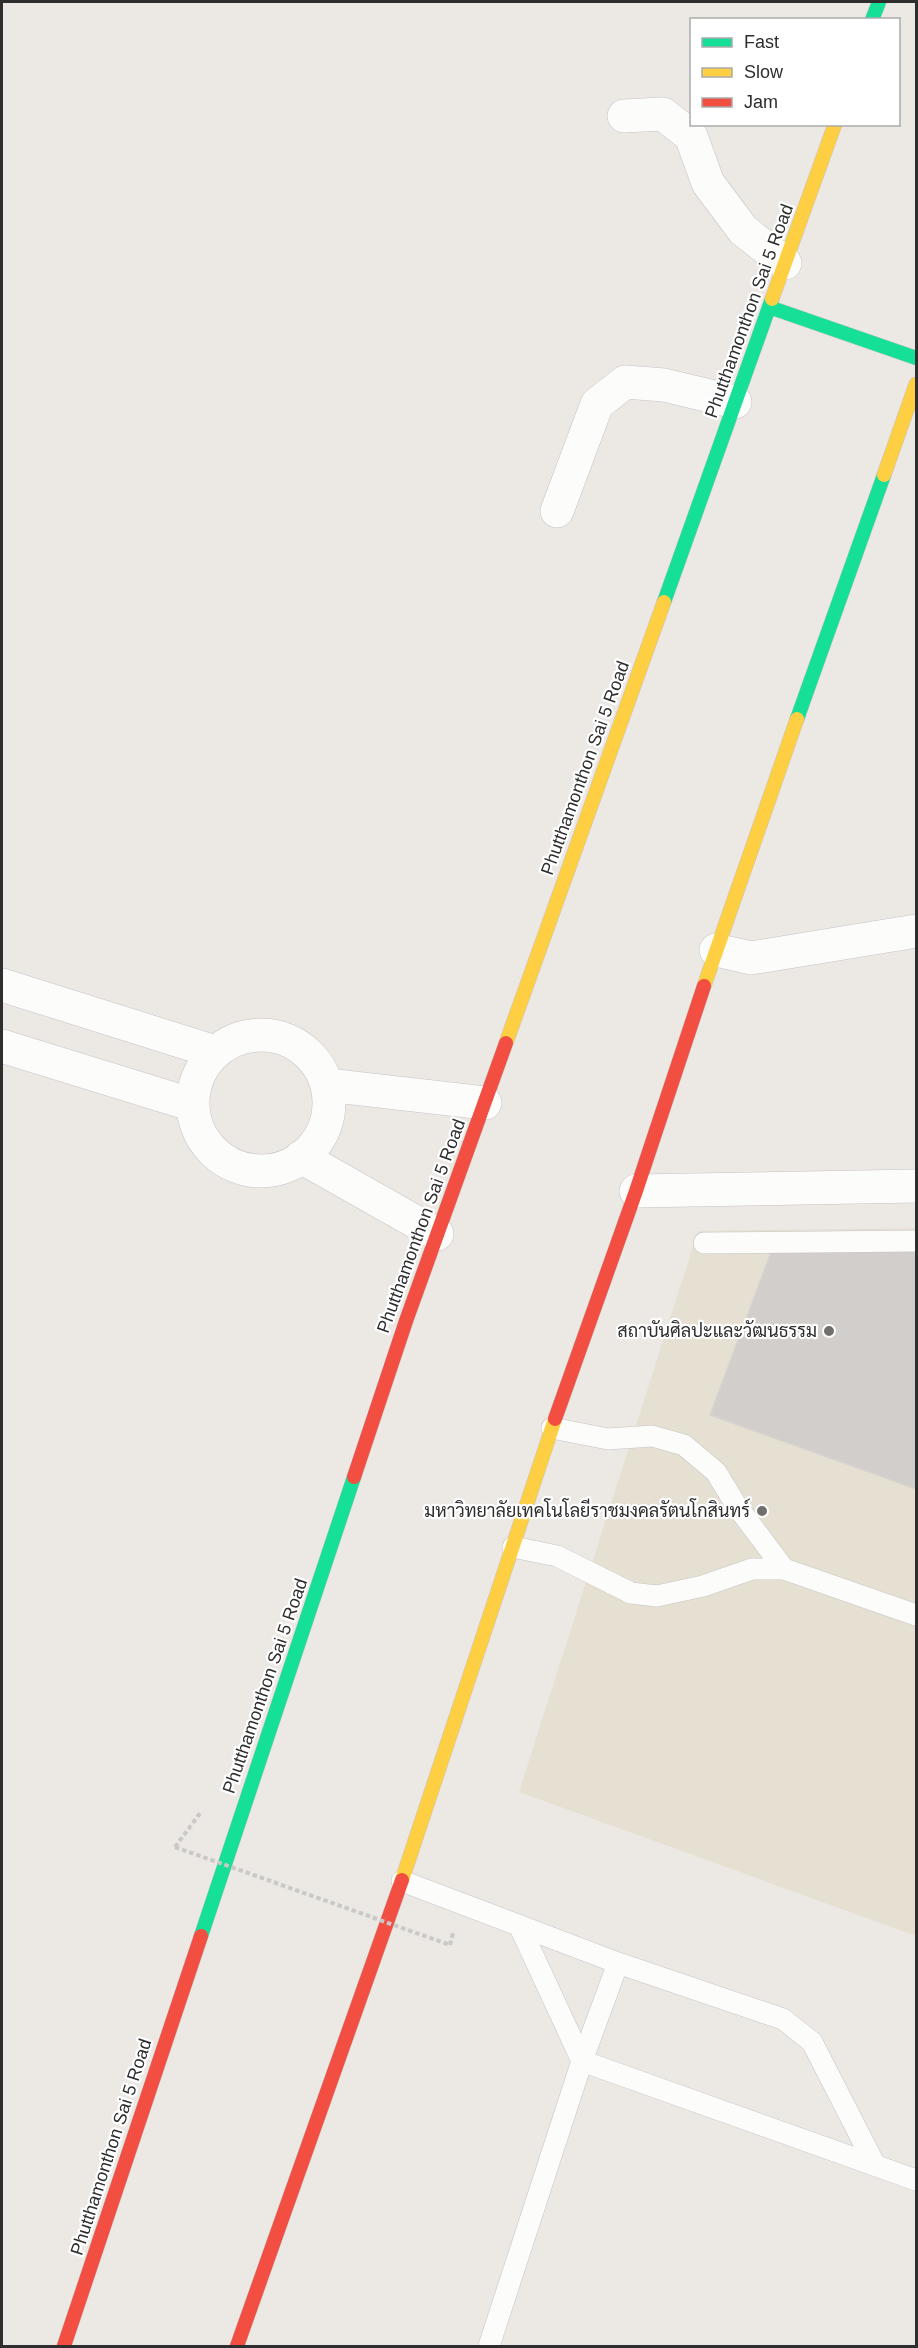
<svg xmlns="http://www.w3.org/2000/svg" width="918" height="2348" font-family="Arial,Sarabun,sans-serif">
	<rect width="100%" height="100%" fill="#ece8e4"/>
	<path fill="#e6e0d3" d="M 916,1228 L 916,1936 L 519,1792 L 698,1231 Z"/>
	<path fill="#d1cecb" stroke="#d7d4d0" stroke-width="1.5" d="M 773,1247 L 916,1247 L 916,1489 L 710,1415 Z"/>
	<g fill="none" stroke-linecap="round" stroke-linejoin="round">
		<g stroke="#c5c4c5" stroke-width="22">
			<path id="lane" d="M 704,1243 L 916,1241
				M 552,1428 L 608,1439 L 652,1436 L 684,1445 L 716,1472 L 736,1505 L 784,1569
				M 513,1547 L 557,1556 L 631,1593 L 657,1596 L 703,1586 L 752,1569 L 784,1569 L 916,1615
				M 402,1881 L 618,1963 L 783,2019 L 812,2042 L 875,2165
				M 519,1925 L 582,2061 L 916,2180
				M 489,2346 L 582,2061 L 618,1963"/>
		</g>
		<g stroke="#c5c4c5" stroke-width="34">
			<path id="street" d="M 624,116 L 663,114 L 691,136 L 708,183 L 743,230 L 785,263
				M 557,511 L 597,404 L 625,382 L 664,385 L 735,402
				M 716,950 L 751,958 L 916,931
				M 2,985 L 215,1052
				M193 1103a68 68 0 1 1 136 0a68 68 0 1 1-136 0Z
				M 2,1046 L 193,1105
				M 327,1085 L 485,1103
				M 301,1157 L 437,1234
				M 636,1191 L 916,1186"/>
		</g>
		<g stroke="#c5c4c5" stroke-width="15">
			<path id="fast" d="M 872,20 L 879,2
				M 769,307 L 916,358
				M 664,602 L 772,299
				M 797,719 L 884,475
				M 201,1936 L 354,1477"/>
		</g>
		<g stroke="#c5c4c5" stroke-width="15">
			<path id="slow" d="M 772,299 L 835,124
				M 884,475 L 916,384
				M 704,986 L 797,719
				M 506,1043 L 664,602
				M 402,1880 L 555,1419"/>
		</g>
		<g stroke="#c5c4c5" stroke-width="15">
			<path id="jam" d="M 555,1419 L 636,1191 L 704,986
				M 354,1477 L 406,1321 L 506,1043
				M 64,2346 L 201,1936
				M 237,2346 L 402,1880"/>
		</g>
		<path stroke="#c9c9c8" stroke-width="4" stroke-dasharray="4.5 3" stroke-linecap="butt" d="M 175,1847 L 201,1812
			M 450,1945 L 453,1933"/>
		<use href="#lane" stroke="#fcfcfb" stroke-width="21"/>
		<use href="#street" stroke="#fcfcfb" stroke-width="33"/>
		<use href="#fast" stroke="#16e098" stroke-width="14"/>
		<use href="#slow" stroke="#ffcf43" stroke-width="14"/>
		<use href="#jam" stroke="#f24e42" stroke-width="14"/>
		<path stroke="#c9c9c8" stroke-width="4" stroke-dasharray="4.5 3" stroke-linecap="butt" d="M 175,1847 L 450,1945"/>
	</g>
	<g fill="#706f6e" stroke="#fff" stroke-width="2">
		<circle cx="829" cy="1331" r="6"/>
		<circle cx="762" cy="1511" r="6"/>
	</g>
	<g text-anchor="middle" dominant-baseline="central" stroke-width="4.5" stroke-linejoin="round" paint-order="stroke">
		<g font-size="18" fill="#2e2e2e" stroke="#fff">
			<text transform="translate(749 311) rotate(-70)">Phutthamonthon Sai 5 Road</text>
			<text transform="translate(585 768) rotate(-70)">Phutthamonthon Sai 5 Road</text>
			<text transform="translate(421 1226) rotate(-70)">Phutthamonthon Sai 5 Road</text>
			<text transform="translate(265 1686) rotate(-71)">Phutthamonthon Sai 5 Road</text>
			<text transform="translate(111 2147) rotate(-72)">Phutthamonthon Sai 5 Road</text>
		</g>
		<g font-size="18" fill="#2e2e2e" stroke="#fff" text-anchor="end">
			<text x="817" y="1331">สถาบันศิลปะและวัฒนธรรม</text>
			<text x="750" y="1511">มหาวิทยาลัยเทคโนโลยีราชมงคลรัตนโกสินทร์</text>
		</g>
	</g>
	<rect width="918" height="2348" fill="none" stroke="#2e2e2e" stroke-width="6"/>
	<rect x="690" y="18" width="210" height="108" fill="#ffffff" stroke="#ababab" stroke-width="1.5"/>
	<rect x="702" y="38" width="30" height="9" fill="#16e098" stroke="#ababab" stroke-width="1.5"/>
	<text x="744" y="48" font-size="18" fill="#2e2e2e">Fast</text>
	<rect x="702" y="68" width="30" height="9" fill="#ffcf43" stroke="#ababab" stroke-width="1.5"/>
	<text x="744" y="78" font-size="18" fill="#2e2e2e">Slow</text>
	<rect x="702" y="98" width="30" height="9" fill="#f24e42" stroke="#ababab" stroke-width="1.5"/>
	<text x="744" y="108" font-size="18" fill="#2e2e2e">Jam</text>
</svg>
